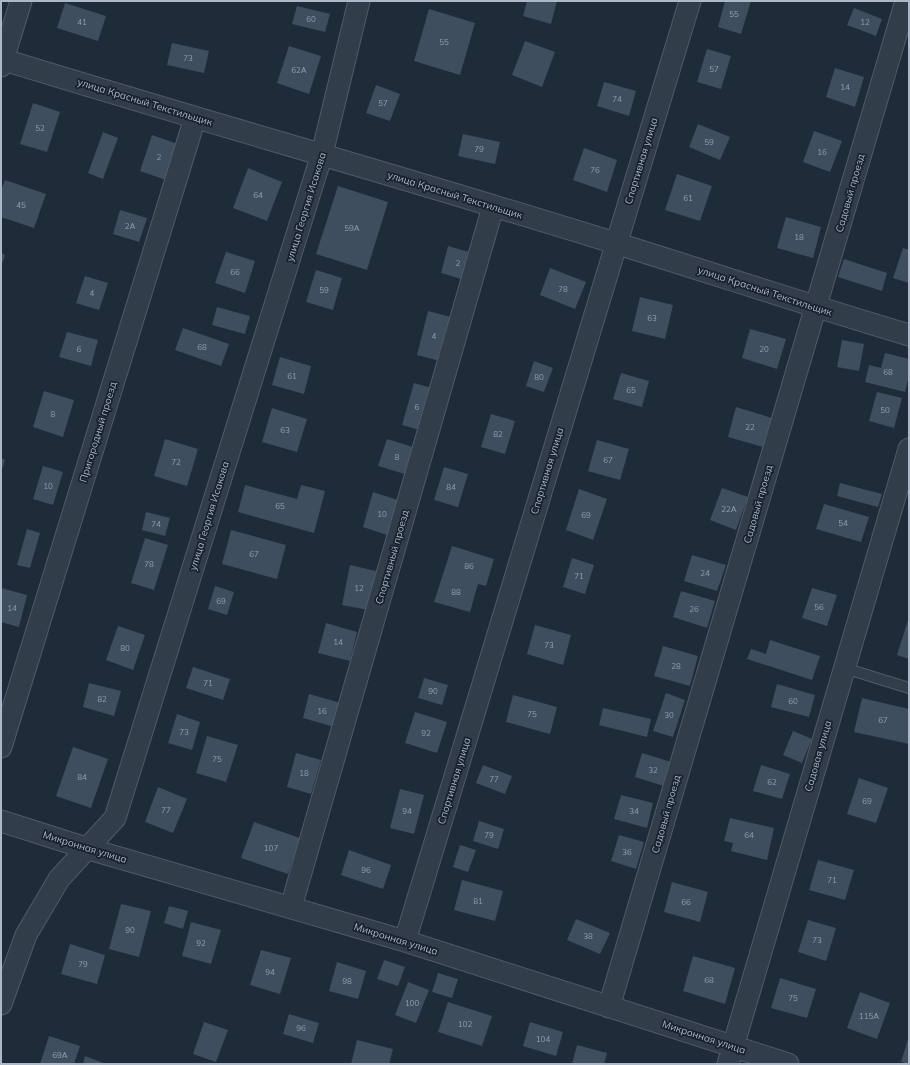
<svg xmlns="http://www.w3.org/2000/svg" width="910" height="1065" font-family="Mulish,sans-serif">
	<rect width="100%" height="100%" fill="#1e2b39"/>
	<path fill="#3e4e5f" d="M 527,1 L 557,1 L 551,24 L 523,16 Z
		M 725,1 L 751,1 L 741,34 L 718,27 Z
		M 65,3 L 106,16 L 98,41 L 57,28 Z
		M 297,6 L 330,14 L 325,32 L 292,24 Z
		M 854,8 L 882,19 L 876,36 L 847,25 Z
		M 429,9 L 475,23 L 460,75 L 414,61 Z
		M 525,41 L 555,52 L 542,87 L 512,75 Z
		M 172,43 L 209,51 L 204,73 L 167,65 Z
		M 289,46 L 321,56 L 309,94 L 277,83 Z
		M 707,49 L 731,56 L 721,89 L 697,82 Z
		M 835,68 L 864,77 L 855,107 L 826,97 Z
		M 604,82 L 636,91 L 629,116 L 597,106 Z
		M 376,85 L 400,94 L 390,121 L 366,113 Z
		M 33,103 L 60,112 L 47,152 L 20,144 Z
		M 698,124 L 730,137 L 720,160 L 689,147 Z
		M 814,131 L 842,141 L 830,172 L 803,162 Z
		M 103,132 L 118,138 L 103,179 L 88,173 Z
		M 463,134 L 500,142 L 495,164 L 458,156 Z
		M 152,135 L 178,144 L 166,180 L 140,171 Z
		M 584,148 L 617,160 L 607,192 L 573,180 Z
		M 248,168 L 282,182 L 267,221 L 233,208 Z
		M 677,174 L 712,186 L 700,221 L 665,210 Z
		M 5,180 L 46,194 L 34,228 L 1,217 L 1,190 Z
		M 338,186 L 388,202 L 367,270 L 316,254 Z
		M 120,210 L 147,218 L 139,242 L 113,234 Z
		M 786,217 L 821,227 L 813,258 L 777,248 Z
		M 448,246 L 476,254 L 468,281 L 441,273 Z
		M 903,248 L 909,250 L 909,283 L 893,278 Z
		M 226,252 L 255,261 L 245,293 L 215,283 Z
		M 1,253 L 5,255 L 1,267 Z
		M 844,259 L 887,273 L 882,291 L 838,277 Z
		M 550,268 L 586,282 L 575,309 L 540,295 Z
		M 316,270 L 342,278 L 333,310 L 306,302 Z
		M 85,276 L 108,283 L 99,310 L 76,303 Z
		M 640,297 L 673,305 L 665,339 L 632,331 Z
		M 217,307 L 250,316 L 245,334 L 212,325 Z
		M 428,311 L 451,317 L 440,361 L 417,355 Z
		M 183,328 L 229,344 L 221,366 L 175,350 Z
		M 750,329 L 786,339 L 777,369 L 742,358 Z
		M 67,332 L 98,340 L 91,366 L 59,357 Z
		M 842,340 L 864,344 L 859,371 L 837,367 Z
		M 885,353 L 909,359 L 909,376 L 905,392 L 865,382 L 869,365 L 881,368 Z
		M 280,357 L 311,366 L 304,394 L 272,385 Z
		M 534,361 L 553,368 L 544,392 L 526,386 Z
		M 621,373 L 649,381 L 642,407 L 613,399 Z
		M 414,383 L 432,388 L 420,430 L 402,425 Z
		M 44,391 L 74,400 L 63,437 L 33,427 Z
		M 877,392 L 902,398 L 894,428 L 869,421 Z
		M 736,407 L 772,418 L 763,447 L 728,437 Z
		M 272,408 L 307,419 L 297,452 L 262,442 Z
		M 491,414 L 515,421 L 505,454 L 481,447 Z
		M 165,439 L 198,449 L 187,486 L 154,476 Z
		M 387,439 L 416,448 L 408,475 L 378,466 Z
		M 597,440 L 629,449 L 620,480 L 588,471 Z
		M 1,458 L 5,460 L 1,472 Z
		M 43,466 L 63,472 L 53,505 L 33,499 Z
		M 444,467 L 468,474 L 458,507 L 434,500 Z
		M 840,483 L 882,494 L 878,507 L 837,496 Z
		M 245,485 L 297,499 L 301,485 L 325,491 L 314,533 L 238,512 Z
		M 722,488 L 748,497 L 736,530 L 710,520 Z
		M 579,489 L 607,499 L 593,540 L 566,530 Z
		M 373,492 L 401,501 L 390,536 L 363,527 Z
		M 824,504 L 869,517 L 861,542 L 816,529 Z
		M 146,512 L 170,518 L 165,536 L 142,530 Z
		M 27,529 L 40,533 L 30,568 L 17,565 Z
		M 231,530 L 286,545 L 277,579 L 222,564 Z
		M 145,538 L 168,545 L 154,590 L 131,583 Z
		M 452,546 L 494,559 L 486,586 L 478,584 L 470,612 L 434,602 Z
		M 692,555 L 726,565 L 717,591 L 684,581 Z
		M 572,558 L 594,565 L 585,594 L 563,587 Z
		M 350,565 L 376,571 L 368,610 L 342,605 Z
		M 215,586 L 234,592 L 227,615 L 208,609 Z
		M 1,588 L 27,595 L 19,627 L 1,622 Z
		M 812,588 L 837,595 L 827,626 L 802,618 Z
		M 681,591 L 715,601 L 707,628 L 673,617 Z
		M 909,617 L 909,659 L 897,655 Z
		M 326,623 L 357,632 L 350,661 L 318,653 Z
		M 535,625 L 571,635 L 563,665 L 527,654 Z
		M 118,626 L 145,635 L 133,670 L 106,660 Z
		M 770,640 L 820,656 L 812,680 L 747,659 L 751,649 L 766,654 Z
		M 663,646 L 698,656 L 690,686 L 654,676 Z
		M 193,667 L 230,679 L 223,700 L 186,688 Z
		M 424,678 L 448,685 L 442,705 L 418,698 Z
		M 89,683 L 121,691 L 114,716 L 83,707 Z
		M 777,684 L 815,695 L 809,717 L 771,707 Z
		M 666,693 L 685,700 L 673,737 L 653,731 Z
		M 309,694 L 341,703 L 334,727 L 303,718 Z
		M 513,695 L 557,707 L 550,734 L 506,722 Z
		M 862,698 L 909,709 L 909,744 L 854,732 Z
		M 603,708 L 651,719 L 647,737 L 599,725 Z
		M 415,712 L 447,722 L 437,753 L 405,743 Z
		M 177,714 L 200,722 L 192,750 L 168,743 Z
		M 793,731 L 812,739 L 802,763 L 783,755 Z
		M 207,736 L 238,745 L 226,782 L 196,773 Z
		M 73,747 L 108,759 L 91,808 L 56,796 Z
		M 296,753 L 321,760 L 311,794 L 287,787 Z
		M 642,753 L 671,762 L 664,786 L 635,777 Z
		M 483,765 L 512,776 L 505,794 L 476,783 Z
		M 761,765 L 790,774 L 782,799 L 753,791 Z
		M 859,778 L 888,788 L 876,823 L 847,814 Z
		M 158,787 L 187,799 L 173,833 L 145,822 Z
		M 400,789 L 424,795 L 414,834 L 390,828 Z
		M 621,795 L 653,803 L 647,828 L 614,819 Z
		M 730,818 L 774,828 L 767,860 L 731,851 L 733,843 L 724,841 Z
		M 479,821 L 504,829 L 498,849 L 473,841 Z
		M 254,822 L 300,838 L 288,874 L 241,858 Z
		M 619,835 L 644,842 L 636,869 L 611,861 Z
		M 460,845 L 476,850 L 468,872 L 453,867 Z
		M 349,850 L 391,865 L 383,889 L 341,875 Z
		M 818,860 L 854,870 L 845,900 L 809,890 Z
		M 462,880 L 503,891 L 495,921 L 454,910 Z
		M 672,882 L 708,892 L 700,922 L 664,912 Z
		M 121,904 L 151,911 L 139,957 L 109,949 Z
		M 169,906 L 188,911 L 183,929 L 164,923 Z
		M 576,919 L 610,933 L 600,954 L 567,940 Z
		M 808,920 L 836,928 L 826,961 L 798,952 Z
		M 191,922 L 221,930 L 211,964 L 182,956 Z
		M 70,944 L 105,955 L 97,984 L 61,974 Z
		M 261,950 L 291,958 L 280,994 L 250,985 Z
		M 693,956 L 735,968 L 725,1004 L 683,991 Z
		M 384,960 L 405,967 L 398,986 L 377,979 Z
		M 337,962 L 366,971 L 358,999 L 329,991 Z
		M 438,973 L 458,979 L 452,998 L 432,992 Z
		M 780,978 L 816,989 L 807,1018 L 771,1008 Z
		M 408,982 L 429,990 L 416,1023 L 395,1015 Z
		M 860,992 L 890,1003 L 877,1039 L 847,1028 Z
		M 448,1002 L 492,1016 L 482,1046 L 438,1032 Z
		M 289,1014 L 319,1023 L 313,1043 L 283,1034 Z
		M 204,1022 L 228,1030 L 216,1062 L 193,1054 Z
		M 530,1022 L 563,1032 L 556,1056 L 523,1046 Z
		M 49,1036 L 80,1046 L 74,1064 L 40,1064 Z
		M 909,1036 L 909,1064 L 901,1062 Z
		M 357,1040 L 393,1049 L 389,1064 L 351,1064 Z
		M 577,1045 L 607,1053 L 604,1064 L 572,1064 Z
		M 85,1056 L 106,1064 L 83,1064 Z"/>
	<g fill="none" stroke-linecap="round" stroke-linejoin="round">
		<g stroke="#4f5b68" stroke-width="12">
			<path id="service" d="M 844,668 L 909,688"/>
		</g>
		<g stroke="#4f5b68" stroke-width="23">
			<path id="minor" d="M 1,59 C 206,122 413,180 618,244 C 715,274 811,306 909,335
				M 1,66 L 21,1
				M 1,747 L 195,118
				M 1,821 L 89,849 L 405,941 L 788,1064
				M 291,907 L 493,207
				M 405,941 L 690,1
				M 1,1004 L 26,935 L 59,879 L 115,818 L 322,154 L 359,1
				M 609,1007 L 906,1
				M 728,1064 L 909,449"/>
		</g>
		<use href="#service" stroke="#323d4a" stroke-width="10"/>
		<use href="#minor" stroke="#323d4a" stroke-width="21"/>
	</g>
	<g text-anchor="middle" dominant-baseline="central" stroke-width="3.5" stroke-linejoin="round" paint-order="stroke">
		<g font-size="8" fill="#909ead">
			<text x="734" y="14">55</text>
			<text x="311" y="19">60</text>
			<text x="82" y="22">41</text>
			<text x="865" y="22">12</text>
			<text x="444" y="42">55</text>
			<text x="188" y="58">73</text>
			<text x="714" y="69">57</text>
			<text x="299" y="70">62А</text>
			<text x="845" y="87">14</text>
			<text x="617" y="99">74</text>
			<text x="383" y="103">57</text>
			<text x="40" y="128">52</text>
			<text x="709" y="142">59</text>
			<text x="479" y="149">79</text>
			<text x="822" y="152">16</text>
			<text x="159" y="157">2</text>
			<text x="595" y="170">76</text>
			<text x="258" y="195">64</text>
			<text x="688" y="198">61</text>
			<text x="21" y="205">45</text>
			<text x="130" y="226">2А</text>
			<text x="352" y="228">59А</text>
			<text x="799" y="237">18</text>
			<text x="458" y="263">2</text>
			<text x="235" y="272">66</text>
			<text x="563" y="289">78</text>
			<text x="324" y="290">59</text>
			<text x="92" y="293">4</text>
			<text x="652" y="318">63</text>
			<text x="434" y="336">4</text>
			<text x="202" y="347">68</text>
			<text x="79" y="349">6</text>
			<text x="764" y="349">20</text>
			<text x="888" y="372">68</text>
			<text x="292" y="376">61</text>
			<text x="539" y="377">80</text>
			<text x="631" y="390">65</text>
			<text x="417" y="407">6</text>
			<text x="885" y="410">50</text>
			<text x="53" y="414">8</text>
			<text x="750" y="427">22</text>
			<text x="285" y="430">63</text>
			<text x="498" y="434">82</text>
			<text x="397" y="457">8</text>
			<text x="608" y="460">67</text>
			<text x="176" y="462">72</text>
			<text x="48" y="486">10</text>
			<text x="451" y="487">84</text>
			<text x="280" y="506">65</text>
			<text x="729" y="509">22А</text>
			<text x="382" y="514">10</text>
			<text x="586" y="515">69</text>
			<text x="843" y="523">54</text>
			<text x="156" y="524">74</text>
			<text x="254" y="554">67</text>
			<text x="149" y="564">78</text>
			<text x="469" y="566">86</text>
			<text x="705" y="573">24</text>
			<text x="579" y="576">71</text>
			<text x="359" y="588">12</text>
			<text x="456" y="592">88</text>
			<text x="221" y="601">69</text>
			<text x="819" y="607">56</text>
			<text x="12" y="608">14</text>
			<text x="694" y="609">26</text>
			<text x="338" y="642">14</text>
			<text x="549" y="645">73</text>
			<text x="125" y="648">80</text>
			<text x="676" y="666">28</text>
			<text x="208" y="683">71</text>
			<text x="433" y="691">90</text>
			<text x="102" y="699">82</text>
			<text x="793" y="701">60</text>
			<text x="322" y="711">16</text>
			<text x="532" y="714">75</text>
			<text x="669" y="715">30</text>
			<text x="883" y="720">67</text>
			<text x="184" y="732">73</text>
			<text x="426" y="733">92</text>
			<text x="217" y="759">75</text>
			<text x="653" y="770">32</text>
			<text x="304" y="773">18</text>
			<text x="82" y="777">84</text>
			<text x="494" y="779">77</text>
			<text x="772" y="782">62</text>
			<text x="867" y="801">69</text>
			<text x="166" y="810">77</text>
			<text x="407" y="811">94</text>
			<text x="634" y="811">34</text>
			<text x="489" y="835">79</text>
			<text x="749" y="835">64</text>
			<text x="271" y="848">107</text>
			<text x="627" y="852">36</text>
			<text x="366" y="870">96</text>
			<text x="832" y="880">71</text>
			<text x="478" y="901">81</text>
			<text x="686" y="902">66</text>
			<text x="130" y="930">90</text>
			<text x="588" y="936">38</text>
			<text x="817" y="940">73</text>
			<text x="201" y="943">92</text>
			<text x="83" y="964">79</text>
			<text x="270" y="972">94</text>
			<text x="709" y="980">68</text>
			<text x="347" y="981">98</text>
			<text x="793" y="998">75</text>
			<text x="412" y="1003">100</text>
			<text x="869" y="1016">115А</text>
			<text x="465" y="1024">102</text>
			<text x="301" y="1028">96</text>
			<text x="543" y="1039">104</text>
			<text x="60" y="1055">69А</text>
		</g>
		<g font-size="10" fill="#acb8c7" stroke="#17222e">
			<text transform="translate(145 102) rotate(17)">улица Красный Текстильщик</text>
			<text transform="translate(641 161) rotate(-73)">Спортивная улица</text>
			<text transform="translate(850 193) rotate(-74)">Садовый проезд</text>
			<text transform="translate(455 195) rotate(17)">улица Красный Текстильщик</text>
			<text transform="translate(306 207) rotate(-73)">улица Георгия Исакова</text>
			<text transform="translate(765 291) rotate(18)">улица Красный Текстильщик</text>
			<text transform="translate(98 432) rotate(-73)">Пригородный проезд</text>
			<text transform="translate(547 471) rotate(-73)">Спортивная улица</text>
			<text transform="translate(758 504) rotate(-74)">Садовый проезд</text>
			<text transform="translate(209 516) rotate(-73)">улица Георгия Исакова</text>
			<text transform="translate(392 557) rotate(-74)">Спортивный проезд</text>
			<text transform="translate(818 756) rotate(-74)">Садовая улица</text>
			<text transform="translate(454 781) rotate(-73)">Спортивная улица</text>
			<text transform="translate(666 814) rotate(-74)">Садовый проезд</text>
			<text transform="translate(85 847) rotate(17)">Микронная улица</text>
			<text transform="translate(396 939) rotate(17)">Микронная улица</text>
			<text transform="translate(704 1037) rotate(18)">Микронная улица</text>
		</g>
	</g>
	<rect width="910" height="1065" fill="none" stroke="#acb8c7" stroke-width="4"/>
</svg>
